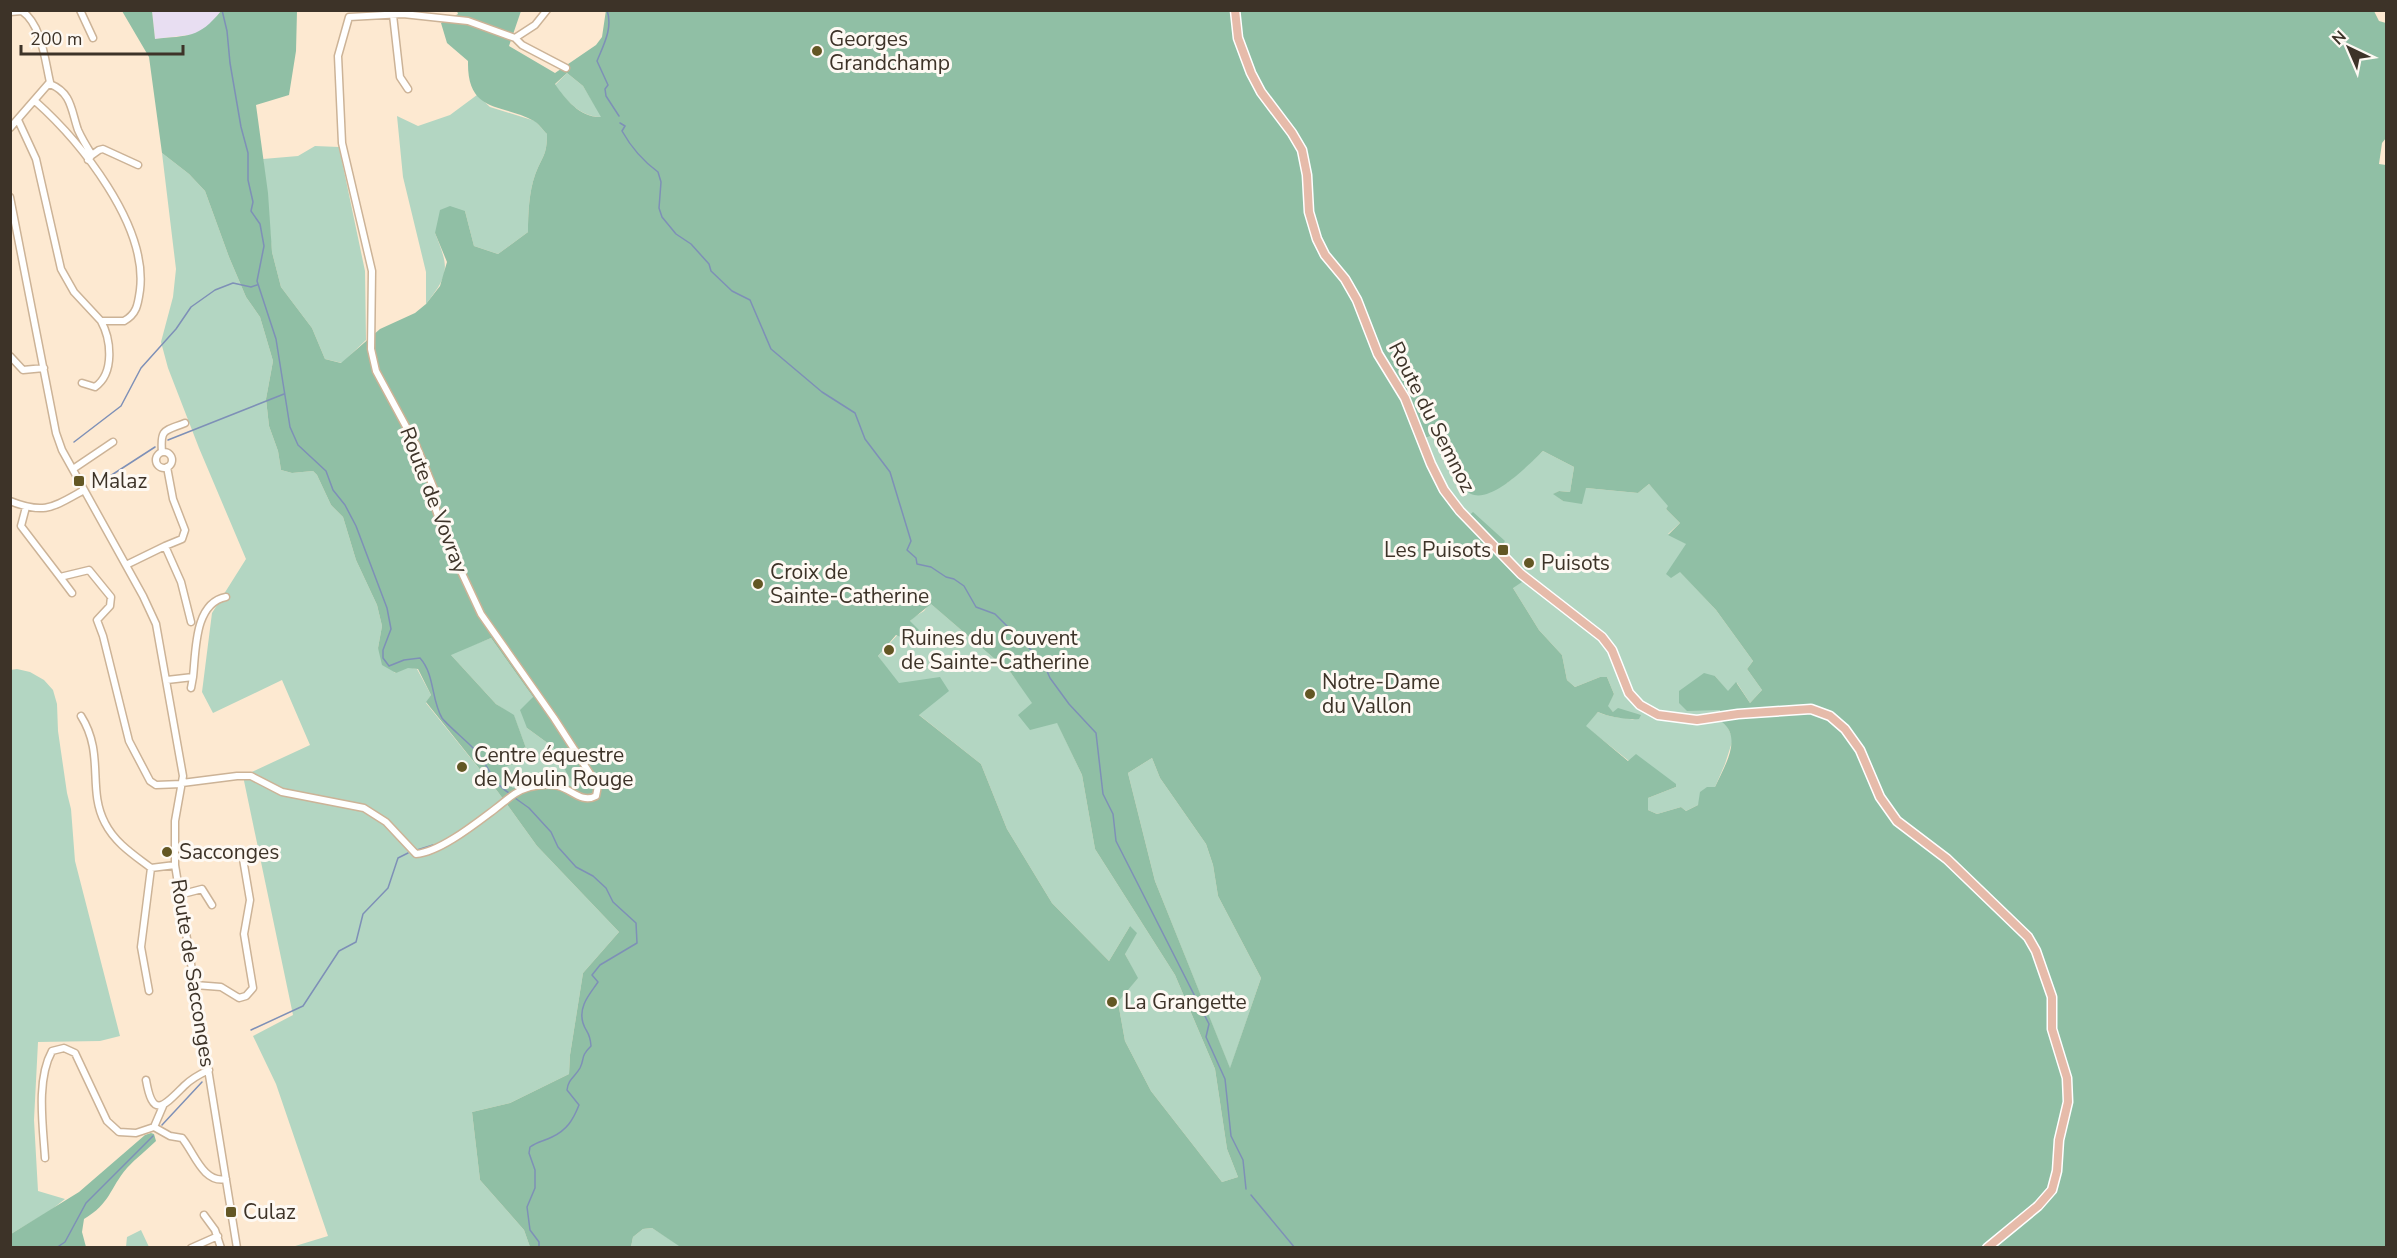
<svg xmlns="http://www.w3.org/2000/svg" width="2397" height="1258" font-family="'Nunito Sans',sans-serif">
	<rect width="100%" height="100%" fill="#fde9d1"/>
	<path fill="#e8def2" d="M 152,11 L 221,11 L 208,27 L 197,34 L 155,39 Z"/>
	<path fill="#b3d6c2" d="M 567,73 L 583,86 L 602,117 C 581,118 566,100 555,85 Z
		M 477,95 L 490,107 L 535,121 L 547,134 C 547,156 542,156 535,175 C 529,192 528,214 528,232 L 498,254 L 474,246 L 465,211 L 435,233 C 449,268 450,273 426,304 L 426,272 L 403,177 L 397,116 L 418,126 L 450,115 Z
		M 315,146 L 339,147 L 365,271 L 366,340 L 342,363 L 325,359 L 312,328 L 281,287 L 272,252 L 263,159 L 298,156 Z
		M 162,153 L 189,174 L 205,191 L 229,257 L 246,297 L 260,317 L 273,361 L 266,399 L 269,426 L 278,451 L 281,470 L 292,473 L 313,471 L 317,475 L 331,505 L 343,517 L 356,560 L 377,605 L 382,626 L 378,648 L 395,673 L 408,667 L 417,669 L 431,695 L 426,703 L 498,792 L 537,846 L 619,932 L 583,973 L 570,1055 L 569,1074 L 510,1103 L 472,1112 L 480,1180 L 524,1230 L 530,1247 L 292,1247 L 328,1236 L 276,1084 L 253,1036 L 293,1015 L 243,776 L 310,745 L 282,680 L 213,713 L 202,692 L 212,613 L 246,559 L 199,448 L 168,368 L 161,342 L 173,297 L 176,269 Z
		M 1439,433 L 1456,466 L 1464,488 L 1507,483 L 1543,451 L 1574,467 L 1570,492 L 1559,491 L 1554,494 L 1563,501 L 1586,488 L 1638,493 L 1649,484 L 1669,506 L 1666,509 L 1680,523 L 1668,534 L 1687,544 L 1674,565 L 1716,610 L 1753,661 L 1747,669 L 1762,690 L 1750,703 L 1737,683 L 1728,692 L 1715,676 L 1720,710 L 1733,739 L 1725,764 L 1715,787 L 1707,788 L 1698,805 L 1686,811 L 1681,807 L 1657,814 L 1648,810 L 1648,798 L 1676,787 L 1629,761 L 1585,726 L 1598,712 C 1610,718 1622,717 1635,720 L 1613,712 L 1607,706 L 1614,694 L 1607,677 L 1600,677 L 1575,687 L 1567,680 L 1562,655 L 1539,630 L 1513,588 L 1432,479 L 1417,441 Z
		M 930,603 L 1011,673 L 1033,703 L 1057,722 L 1082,775 L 1095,849 L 1175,975 L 1215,1069 L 1227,1149 L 1238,1177 L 1222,1182 L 1151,1091 L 1125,1041 L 1118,1002 L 1137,978 L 1125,954 L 1130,926 L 1109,961 L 1052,903 L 1007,829 L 981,764 L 918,714 L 878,656 L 914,617 L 924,611 Z
		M 491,638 L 533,697 L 527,728 L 553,747 L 576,790 L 513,788 L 500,768 L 530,759 L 514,716 L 496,704 L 450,654 Z
		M 17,669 L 30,672 L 44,680 L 53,690 L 57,704 L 58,731 L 67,793 L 71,809 L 75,861 L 120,1036 L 100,1041 L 38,1042 L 34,1120 L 38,1191 L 65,1199 L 51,1210 L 11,1234 L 10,670 Z
		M 1152,758 L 1160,778 L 1206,844 L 1213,865 L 1218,896 L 1261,978 L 1230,1069 L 1155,881 L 1128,773 Z
		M 652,1228 L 682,1247 L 631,1247 L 633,1237 L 643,1229 Z
		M 141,1230 L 149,1247 L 126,1247 L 127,1237 Z"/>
	<path fill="#90bfa5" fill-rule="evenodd" d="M 606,10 L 2374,11 L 2379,21 L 2386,23 L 2386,138 L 2382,143 L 2379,164 L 2386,165 L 2386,1247 L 682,1248 L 652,1228 L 643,1229 L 633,1237 L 631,1247 L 530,1247 L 524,1230 L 480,1180 L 472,1112 L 510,1103 L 569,1074 L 570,1055 L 583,973 L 619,932 L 537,846 L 498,792 L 426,702 L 431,695 L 418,669 L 408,668 L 396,673 L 382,665 L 378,648 L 382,626 L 377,605 L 356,560 L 343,517 L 331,505 L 317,475 L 313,471 L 292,473 L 281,470 L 278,451 L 269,426 L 266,399 L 273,361 L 260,317 L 246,297 L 229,257 L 205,191 L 189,174 L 162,153 L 149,57 L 122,11 L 152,11 L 155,39 C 189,35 198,39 221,11 L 297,11 L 296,51 L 289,95 L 256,105 L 268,193 L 272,252 L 281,287 L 312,328 L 325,359 L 341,363 L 380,329 L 415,313 L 426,304 L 440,286 L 447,262 L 435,233 L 440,210 L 450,206 L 465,211 L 474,246 L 498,254 L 528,232 C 528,214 529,192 535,175 C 542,156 547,156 547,134 C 543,130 539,124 534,121 C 501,103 467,114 468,61 L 447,43 L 441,23 L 458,14 L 457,11 L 521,11 L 509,46 L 555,73 L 596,45 L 602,37 ZM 567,73 L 583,86 L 601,117 C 581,118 566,100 555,84 ZM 1439,433 C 1445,444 1452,455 1456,466 C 1459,473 1460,482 1464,488 C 1483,514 1529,464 1543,451 L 1574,467 L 1570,492 L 1559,491 L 1553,494 L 1563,501 L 1582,504 L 1586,488 L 1638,493 L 1649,484 L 1668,506 L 1666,509 L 1680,523 L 1668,535 L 1686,544 L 1666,574 L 1671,578 L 1680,572 L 1716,610 L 1753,661 L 1747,669 L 1762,690 L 1750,703 L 1736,682 L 1728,691 L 1715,676 L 1704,673 L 1679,691 L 1679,703 L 1687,711 L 1720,710 L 1722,722 C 1743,738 1724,767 1715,787 L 1707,787 L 1700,792 L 1698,805 L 1686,811 L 1681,807 L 1657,814 L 1648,810 L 1648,798 L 1676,787 L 1676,784 L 1636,754 L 1628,761 L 1586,726 L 1598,712 C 1608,717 1629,720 1639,719 L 1641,715 L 1618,708 L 1613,712 L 1608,706 L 1614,694 L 1607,677 L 1600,677 L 1575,687 L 1567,680 L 1562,655 L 1539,630 L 1513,588 L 1522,582 L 1501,558 L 1497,552 L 1505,541 L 1473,512 L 1464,520 C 1441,496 1429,471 1417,441 ZM 931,604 L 1011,673 L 1032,703 L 1018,715 L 1030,730 L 1057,723 L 1082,775 L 1095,849 L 1175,975 L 1215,1069 L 1227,1149 L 1238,1177 L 1222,1182 L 1151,1091 L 1125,1041 L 1118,1002 L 1138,978 L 1125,954 L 1137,933 L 1130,926 L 1109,961 L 1052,903 L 1007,829 L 981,764 L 919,715 L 949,691 L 940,677 L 899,683 L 878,656 L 896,635 L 910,641 L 919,630 L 910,621 ZM 491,638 L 533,697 L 520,710 L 527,728 L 553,747 L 575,789 L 546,771 L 513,788 L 501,768 L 530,759 L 514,715 L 496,704 L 451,655 ZM 1152,758 L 1160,778 L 1206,844 L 1213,865 L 1218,896 L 1261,978 L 1230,1068 L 1155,881 L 1128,773 Z
		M 151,1133 L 154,1134 L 156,1141 C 147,1150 136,1158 127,1168 C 109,1189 111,1203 84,1219 L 82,1232 L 86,1247 L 11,1247 L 11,1234 L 79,1192 L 145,1135 Z"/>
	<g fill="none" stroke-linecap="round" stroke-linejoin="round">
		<path stroke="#7e90b7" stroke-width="1.5" d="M 222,10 L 227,31 L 230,63 L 241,127 L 248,153 L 248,180 L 253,202 L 251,211 L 260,224 L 264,246 L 257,281 L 276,339 L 290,427 L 298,445 L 326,471 L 333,490 L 345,505 L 356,526 L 387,608 L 391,629 L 383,650 L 383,658 L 389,666 L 404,660 L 420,658 C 435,675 431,699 442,718 C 446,724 468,742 475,750 C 488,764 492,783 509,793
			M 607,10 C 613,28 604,44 597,61 L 608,85 L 605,89 L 606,96 L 619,116
			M 620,123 L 625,126 L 622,131 C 631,147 643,161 658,172 L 661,182 L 659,208 L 662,217 L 676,234 L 691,244 L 709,264 L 711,271 L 732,291 L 750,300 L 771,349 L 822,392 L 855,413 L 865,439 L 890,472 L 911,541 L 907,550 L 916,558 L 917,564 L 931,567 L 946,577 L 954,579 L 964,586 L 976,607 L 995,614 L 1037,656
			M 168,440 L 284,394
			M 74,442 L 121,406 L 141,368 L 176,329 L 191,307 L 215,290 L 233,283 L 251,287 L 257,285
			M 107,478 L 155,447
			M 1043,662 L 1050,678 L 1069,704 L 1096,733 L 1103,794 L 1113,814 L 1116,841 L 1209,1024 L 1206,1037 L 1225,1079 L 1231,1136 L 1243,1160 L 1246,1189
			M 515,798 L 529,808 L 551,832 L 558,847 L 576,867 L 593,876 L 606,888 L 613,902 L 636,923 L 637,943 L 600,965 L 592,975 L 598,982 C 590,994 578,1006 583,1023 C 586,1033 590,1031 591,1046 C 580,1057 585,1058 580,1068 C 575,1077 568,1079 567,1090 L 579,1105 C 573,1120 567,1130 552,1137 C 544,1141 537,1142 530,1147 L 529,1153 L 535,1170 L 535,1188 L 527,1207 L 530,1230 L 539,1242 L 539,1248
			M 417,850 L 433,845
			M 251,1030 L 303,1006 L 339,951 L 356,942 L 363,914 L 388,888 L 398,858 L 408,853
			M 162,1125 L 202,1082
			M 1251,1195 L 1295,1248
			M 56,1248 L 65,1242 L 86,1203 L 153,1136"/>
		<g stroke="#ccb397" stroke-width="9">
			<path id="minor" d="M 80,10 L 93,38
				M 10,12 L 22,11 C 42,25 45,61 50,82 L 10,128
				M 393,15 L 400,77 L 408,89
				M 515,38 L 522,45 L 566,68
				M 50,84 C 72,93 71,110 78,130 C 82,139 87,147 92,155 L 88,160
				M 18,120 L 36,159 L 61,269 L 74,292 L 101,321 L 124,321 C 137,314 138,304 140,290 C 148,225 80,141 35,101
				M 92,155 L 99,150 L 103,149 L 138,165
				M 10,197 L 56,433 L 62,450 L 143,596 L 156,624 L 183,776 L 175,821 L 175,865 L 237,1248
				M 10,356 L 23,370 L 44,368
				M 82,383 L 95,387 C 115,373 111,339 101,321
				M156 460a8 8 0 1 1 16 0a8 8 0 1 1-16 0Z
				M 162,452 C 160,428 165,431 185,423
				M 73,469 L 113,442
				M 10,501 C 45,515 53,507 84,490
				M 26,507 L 21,526 L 60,577 L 89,570 L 111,597 L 110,606 L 97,620 L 103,636 L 129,741 L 150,781 L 156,785 L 182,784
				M 165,546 L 182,539 L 185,530 L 173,499 L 167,467
				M 126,565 L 165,546 L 181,582 L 191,622
				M 60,577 L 72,593
				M 167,680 L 193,677 C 196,651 194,603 226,597
				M 191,688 L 193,677
				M 81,716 C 105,754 87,789 105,823 C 115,843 134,855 151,868 L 175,865
				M 182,783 L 237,776 L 251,776 L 282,792 L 364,808 L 386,822 L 416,854 C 440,852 475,824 495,809 C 507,800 515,791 530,787 C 539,785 550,784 558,786 C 571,789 582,804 596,796 L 598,786 L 554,718 L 481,614 L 445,537 L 436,510 L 434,489 L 416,445 L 376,371 L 371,349 L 372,271 L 342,143 L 338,56 L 349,17 L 403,14 L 468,21 L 515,38 L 535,25 L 547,10
				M 179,895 L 202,889 L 212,905
				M 195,985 L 221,987 L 239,998 L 246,996 L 253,988 L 244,934 L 250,900 L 242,853
				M 149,991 L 141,947 L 151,868
				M 146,1080 C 153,1120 164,1106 184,1086 C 191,1079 200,1074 209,1070
				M 154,1127 L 170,1136 L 182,1138 C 194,1152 203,1184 226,1179
				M 45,1158 C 43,1126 36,1080 52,1051 L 64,1048 L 75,1053 L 107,1121 L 119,1132 L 136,1133 L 154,1127 L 163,1106
				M 204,1215 L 215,1230 L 221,1248
				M 191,1248 L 218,1236"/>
		</g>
		<g stroke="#fff" stroke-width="11">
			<path id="major" d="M 1235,10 L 1238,38 L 1251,73 L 1261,92 L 1292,133 L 1302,150 L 1307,175 L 1309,212 L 1317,239 L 1325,255 L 1345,279 L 1357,300 L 1378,354 L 1405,398 L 1431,464 L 1444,490 L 1460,511 L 1521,574 L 1602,637 L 1612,650 L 1629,693 L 1640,705 L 1658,715 L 1697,720 L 1738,714 L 1811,709 L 1830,716 L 1845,729 L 1860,750 L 1880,797 L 1897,821 L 1947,859 L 2028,937 L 2036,951 L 2052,997 L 2052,1029 L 2067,1078 L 2068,1102 L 2059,1140 L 2057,1171 L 2052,1190 L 2038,1206 L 1987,1248"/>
		</g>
		<use href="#minor" stroke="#fff" stroke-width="6"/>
		<use href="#major" stroke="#e6bbaa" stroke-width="8"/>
	</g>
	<g fill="#635724" stroke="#fef9f3" stroke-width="2">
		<circle cx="817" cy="51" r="6"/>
		<rect x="73" y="475" width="12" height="12" rx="3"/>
		<rect x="1497" y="544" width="12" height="12" rx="3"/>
		<circle cx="1529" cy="563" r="6"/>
		<circle cx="758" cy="584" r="6"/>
		<circle cx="889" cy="650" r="6"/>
		<circle cx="1310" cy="694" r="6"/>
		<circle cx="462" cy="767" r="6"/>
		<circle cx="167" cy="852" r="6"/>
		<circle cx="1112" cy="1002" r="6"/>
		<rect x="225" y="1206" width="12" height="12" rx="3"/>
	</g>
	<g text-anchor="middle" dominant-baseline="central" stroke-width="6" stroke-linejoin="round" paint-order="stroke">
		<g font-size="21" fill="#3d3328" stroke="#fef9f3" text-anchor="start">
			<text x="829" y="39">Georges<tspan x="829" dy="24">Grandchamp</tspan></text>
			<text x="91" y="481">Malaz</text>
			<text x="1491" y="550" text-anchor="end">Les Puisots</text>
			<text x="1541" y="563">Puisots</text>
			<text x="770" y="572">Croix de<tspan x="770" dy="24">Sainte-Catherine</tspan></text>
			<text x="901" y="638">Ruines du Couvent<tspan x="901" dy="24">de Sainte-Catherine</tspan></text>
			<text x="1322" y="682">Notre-Dame<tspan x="1322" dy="24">du Vallon</tspan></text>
			<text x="474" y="755">Centre équestre<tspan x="474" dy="24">de Moulin Rouge</tspan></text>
			<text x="179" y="852">Sacconges</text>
			<text x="1124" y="1002">La Grangette</text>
			<text x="243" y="1212">Culaz</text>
		</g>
		<g font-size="21" fill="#3d3328" stroke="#fef9f3">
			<text transform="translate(1432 417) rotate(63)">Route du Semnoz</text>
			<text transform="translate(434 500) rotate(69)">Route de Vovray</text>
			<text transform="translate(193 973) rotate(81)">Route de Sacconges</text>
		</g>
	</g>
	<rect width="2397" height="1258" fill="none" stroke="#3d3328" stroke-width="24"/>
	<g transform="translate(2349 48) rotate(316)" stroke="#fef9f3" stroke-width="4.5" paint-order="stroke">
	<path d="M0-4.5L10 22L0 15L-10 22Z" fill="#3d3328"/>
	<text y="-9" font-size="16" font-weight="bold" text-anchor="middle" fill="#3d3328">N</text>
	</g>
	<path d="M21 45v9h162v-9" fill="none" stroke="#3d3328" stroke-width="3"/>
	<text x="30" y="45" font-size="18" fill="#3d3328" stroke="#fef9f3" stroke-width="4.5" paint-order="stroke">200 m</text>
</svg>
